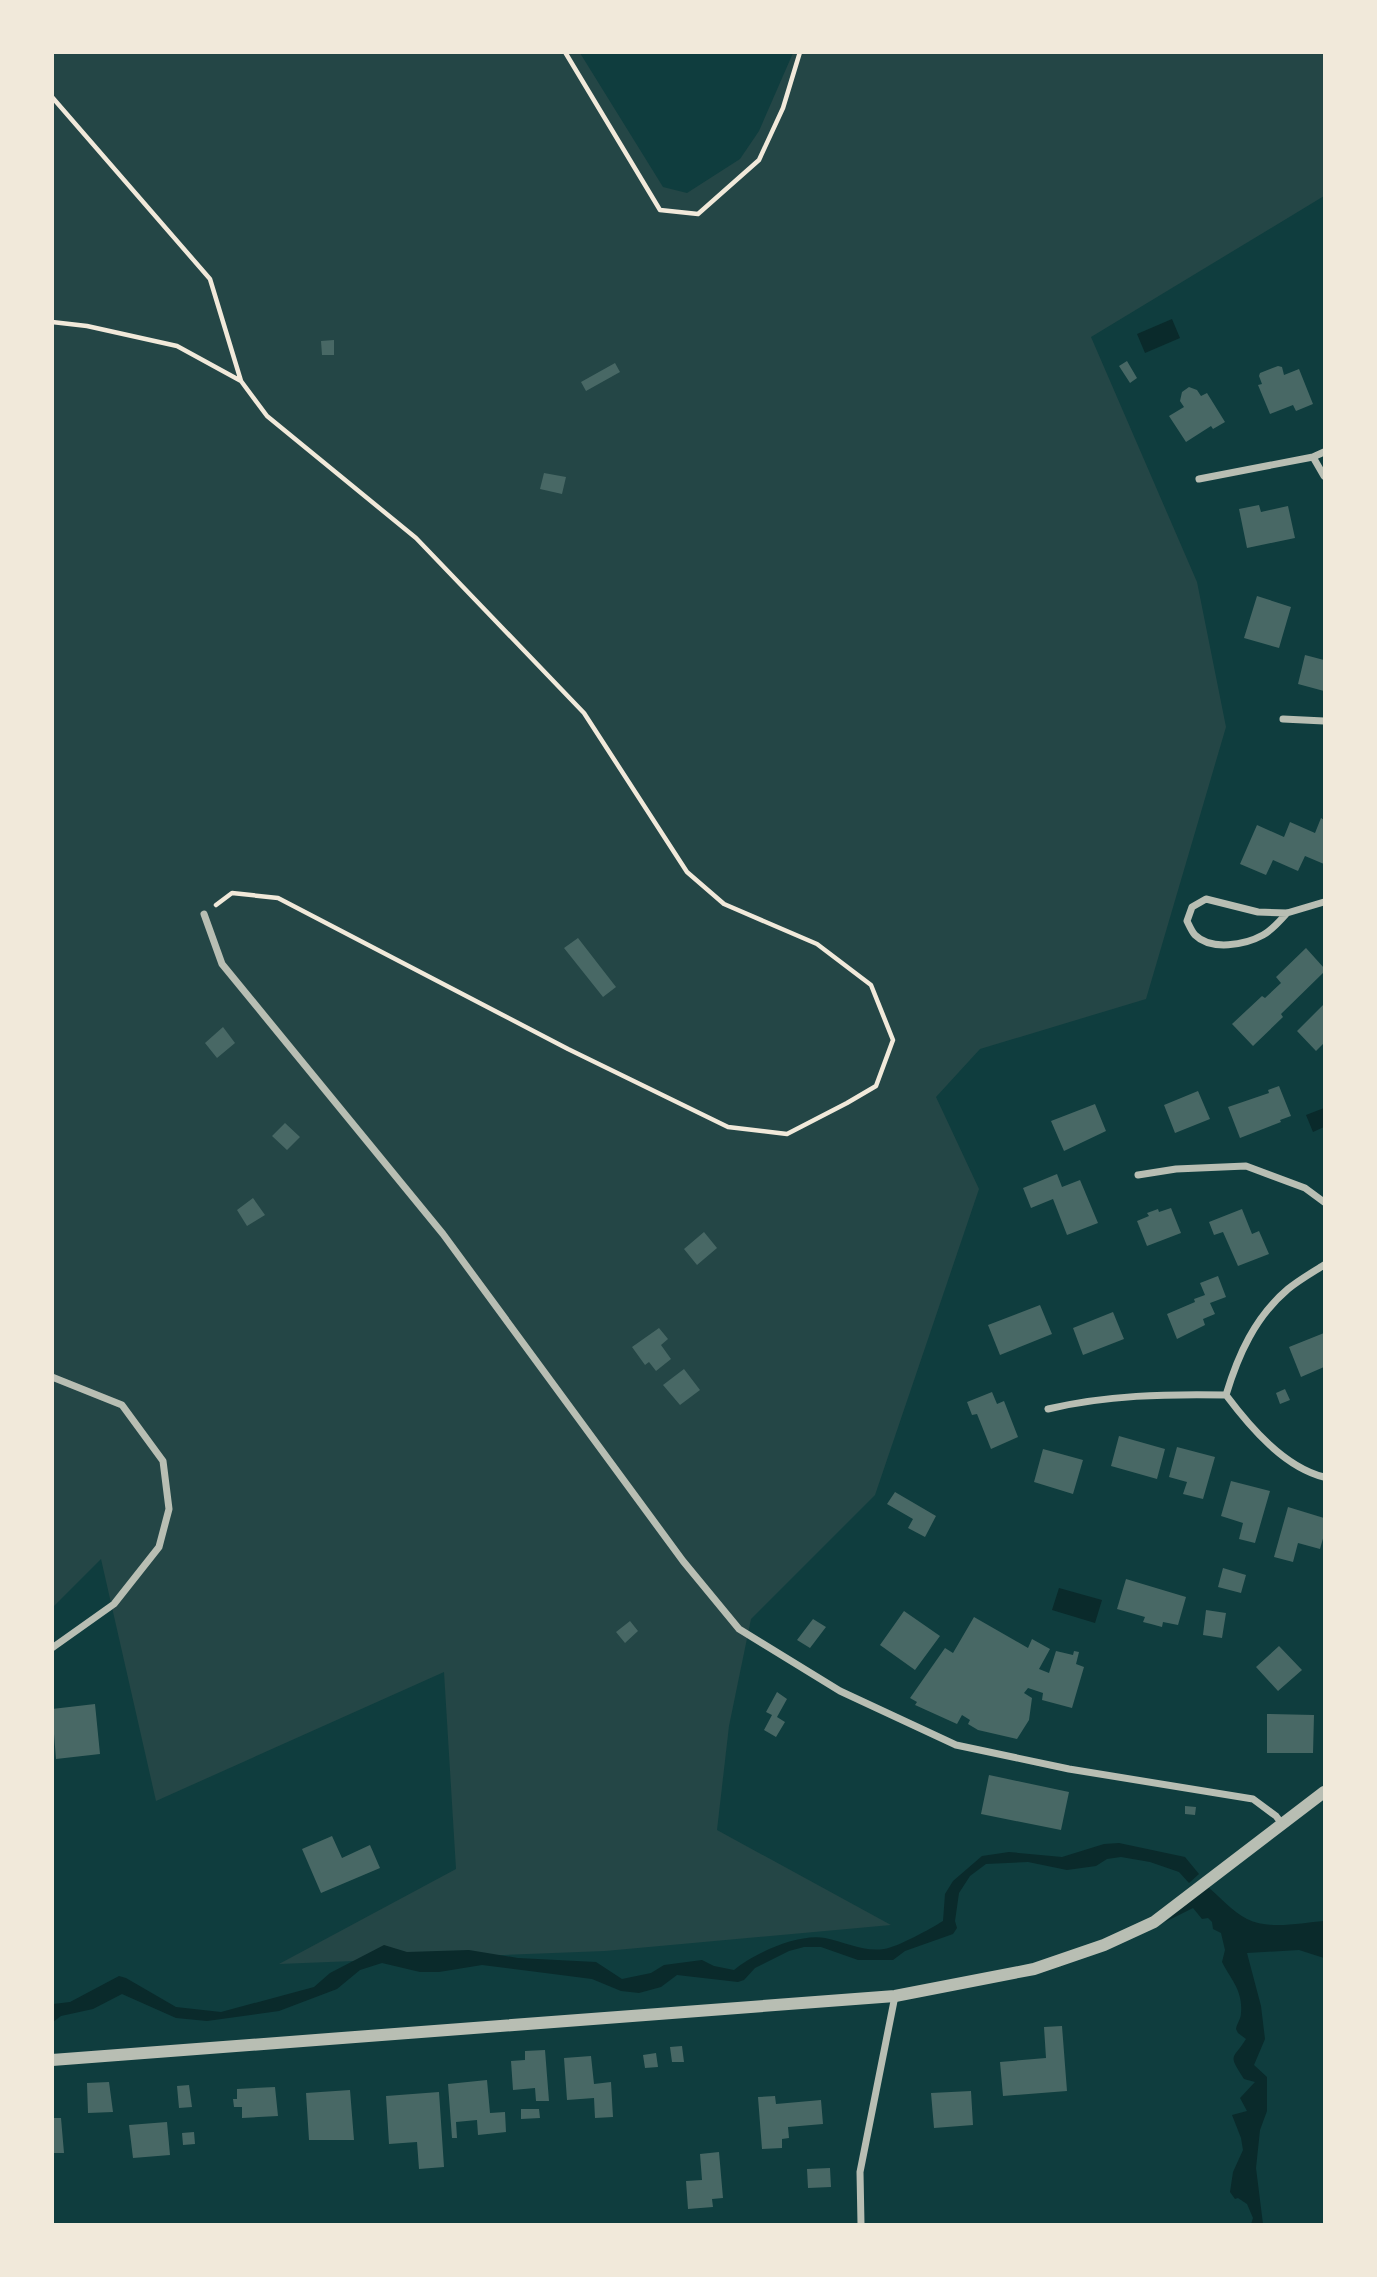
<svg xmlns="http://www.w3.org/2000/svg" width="1377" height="2277" font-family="Overpass,sans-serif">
	<rect width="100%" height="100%" fill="#0f3d3e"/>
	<path fill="#244646" d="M 53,53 L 580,53 L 663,187 L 687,193 L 740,159 L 759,131 L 793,53 L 1324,53 L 1324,196 L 1091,337 L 1197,582 L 1226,727 L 1146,999 L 980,1049 L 936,1097 L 979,1189 L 875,1495 L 751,1619 L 729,1726 L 717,1830 L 891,1925 L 605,1951 L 279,1964 L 456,1869 L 444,1672 L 156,1801 L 101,1559 L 53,1607 Z"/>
	<path fill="#0a2a2b" d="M 1172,319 L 1180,338 L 1145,353 L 1137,334 Z
		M 1324,1108 L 1324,1127 L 1313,1132 L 1306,1115 Z
		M 1059,1588 L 1102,1600 L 1095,1623 L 1052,1610 Z
		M 1119,1843 L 1185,1857 L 1199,1874 L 1189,1883 L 1179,1872 L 1150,1862 L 1121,1857 L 1107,1859 L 1096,1866 L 1067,1870 L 1028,1862 L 986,1864 L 970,1876 L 959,1893 L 955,1921 L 957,1928 L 953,1934 L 905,1951 L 893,1960 L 858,1960 L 821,1947 L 804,1947 L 789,1951 L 755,1968 L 744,1980 L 738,1982 L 677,1975 L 661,1987 L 639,1993 L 621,1991 L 592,1979 L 482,1965 L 439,1972 L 420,1972 L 382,1963 L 360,1970 L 337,1989 L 279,2011 L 207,2021 L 176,2018 L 122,1994 L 93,2009 L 61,2016 L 53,2022 L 53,2004 L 70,2002 L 119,1976 L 126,1978 L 176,2007 L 221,2012 L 314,1987 L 330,1973 L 384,1945 L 407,1952 L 469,1950 L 518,1958 L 596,1962 L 622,1979 L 651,1973 L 664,1965 L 702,1960 L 714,1966 L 734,1970 C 754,1953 799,1933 825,1938 C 845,1942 863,1952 884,1949 C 898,1947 930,1929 943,1921 L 945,1894 L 953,1881 L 982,1856 L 1009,1852 L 1062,1857 L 1104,1844 Z
		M 1208,1887 C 1220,1897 1233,1912 1247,1919 C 1269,1930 1300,1923 1324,1921 L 1324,1958 L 1299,1950 L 1247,1953 L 1261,2006 L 1265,2039 L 1254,2065 L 1267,2077 L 1267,2111 L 1260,2130 L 1256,2168 L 1263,2224 L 1251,2224 L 1253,2218 L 1247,2204 L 1238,2198 L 1235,2199 L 1230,2192 L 1233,2172 L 1243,2150 L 1241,2138 L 1232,2115 L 1247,2111 L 1240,2098 L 1255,2082 L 1244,2079 C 1227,2053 1233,2060 1246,2039 L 1238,2033 L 1236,2029 C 1237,2023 1241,2019 1241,2013 C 1243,1990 1231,1980 1222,1962 L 1225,1950 L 1221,1933 L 1213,1929 L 1212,1922 L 1208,1918 L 1202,1919 L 1193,1908 L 1165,1922 Z"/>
	<path fill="#486865" d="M 334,340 L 334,355 L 322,355 L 321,341 Z
		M 1127,361 L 1137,378 L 1130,383 L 1119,366 Z
		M 615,363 L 620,372 L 586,391 L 581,382 Z
		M 1278,366 L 1282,367 L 1284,375 L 1299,369 L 1313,404 L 1296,411 L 1293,405 L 1270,414 L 1258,385 L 1262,384 L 1259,376 L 1260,373 Z
		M 1189,387 L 1197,390 L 1201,396 L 1207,393 L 1225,422 L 1213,429 L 1211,426 L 1186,442 L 1169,416 L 1184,407 L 1180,401 L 1182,392 Z
		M 544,473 L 566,477 L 562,494 L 540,489 Z
		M 1259,505 L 1261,512 L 1288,506 L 1295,538 L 1247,548 L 1239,509 Z
		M 1257,596 L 1291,607 L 1279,648 L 1244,638 Z
		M 1305,655 L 1324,660 L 1324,691 L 1298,684 Z
		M 1321,818 L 1324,820 L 1324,864 L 1305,856 L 1298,871 L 1273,860 L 1266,875 L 1240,864 L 1257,825 L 1284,837 L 1290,822 L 1315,833 Z
		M 578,938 L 616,987 L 603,997 L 564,948 Z
		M 1306,948 L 1324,968 L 1324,972 L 1281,1014 L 1283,1017 L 1253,1046 L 1232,1024 L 1262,996 L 1265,998 L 1281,983 L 1276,977 Z
		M 1324,1004 L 1324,1043 L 1316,1051 L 1297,1031 Z
		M 223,1027 L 235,1043 L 217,1058 L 205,1043 Z
		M 1279,1086 L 1291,1116 L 1280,1120 L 1281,1122 L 1240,1138 L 1228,1107 L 1269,1093 L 1268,1090 Z
		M 1198,1091 L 1210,1119 L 1175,1133 L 1164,1105 Z
		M 1095,1104 L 1106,1131 L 1064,1151 L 1051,1121 Z
		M 285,1123 L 300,1137 L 287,1150 L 272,1136 Z
		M 1057,1174 L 1062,1187 L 1080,1180 L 1098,1223 L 1067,1235 L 1053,1199 L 1031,1208 L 1023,1188 Z
		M 253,1198 L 265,1215 L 247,1226 L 237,1210 Z
		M 1171,1208 L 1181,1233 L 1147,1246 L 1137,1221 L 1149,1216 L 1147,1213 L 1158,1209 L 1159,1212 Z
		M 1242,1209 L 1252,1234 L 1259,1231 L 1269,1254 L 1238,1266 L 1223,1232 L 1214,1235 L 1209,1222 Z
		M 704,1232 L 717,1248 L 697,1265 L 684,1249 Z
		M 1218,1276 L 1226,1297 L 1210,1303 L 1215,1314 L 1203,1319 L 1205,1325 L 1177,1339 L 1167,1314 L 1195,1302 L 1194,1299 L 1205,1295 L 1200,1283 Z
		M 1040,1305 L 1052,1334 L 1000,1355 L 988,1325 Z
		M 1113,1312 L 1124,1339 L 1083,1355 L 1073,1328 Z
		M 659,1328 L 668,1339 L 661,1345 L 671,1359 L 656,1371 L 649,1362 L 645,1365 L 632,1347 Z
		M 1324,1333 L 1324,1367 L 1301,1377 L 1289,1347 Z
		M 684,1369 L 700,1390 L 680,1405 L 663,1385 Z
		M 1285,1389 L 1290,1400 L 1280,1404 L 1276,1393 Z
		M 992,1392 L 997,1404 L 1004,1401 L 1018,1437 L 991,1449 L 977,1414 L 972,1415 L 967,1402 Z
		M 1119,1436 L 1165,1449 L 1157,1479 L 1111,1466 Z
		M 1177,1447 L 1215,1457 L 1203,1499 L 1183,1494 L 1187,1482 L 1169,1477 Z
		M 1043,1449 L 1083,1460 L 1073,1494 L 1034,1482 Z
		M 1231,1481 L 1270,1491 L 1255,1543 L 1239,1539 L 1243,1523 L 1221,1516 Z
		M 895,1492 L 936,1516 L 925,1537 L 908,1528 L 913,1519 L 887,1504 Z
		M 1288,1507 L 1324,1518 L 1324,1535 L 1320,1549 L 1298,1543 L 1293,1562 L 1274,1557 Z
		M 1223,1568 L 1246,1575 L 1241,1593 L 1218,1587 Z
		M 1126,1579 L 1186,1597 L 1178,1625 L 1163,1622 L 1162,1627 L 1151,1624 L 1143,1622 L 1145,1617 L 1117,1609 Z
		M 1206,1610 L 1226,1613 L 1222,1638 L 1203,1635 Z
		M 904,1611 L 940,1636 L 915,1670 L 880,1645 Z
		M 974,1617 L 1028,1648 L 1032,1639 L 1050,1649 L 1039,1669 L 1049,1673 L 1056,1651 L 1073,1655 L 1074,1651 L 1079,1652 L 1076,1664 L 1084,1667 L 1072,1708 L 1042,1700 L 1043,1693 L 1028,1688 L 1024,1693 L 1032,1698 L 1029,1720 L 1017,1739 L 978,1730 L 968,1724 L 970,1720 L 962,1715 L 957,1724 L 915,1705 L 917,1702 L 910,1698 L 945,1648 L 953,1653 Z
		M 813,1619 L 826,1627 L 810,1648 L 797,1640 Z
		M 630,1621 L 638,1631 L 625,1643 L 616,1632 Z
		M 1279,1646 L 1302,1670 L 1278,1691 L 1256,1667 Z
		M 777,1692 L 787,1699 L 777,1717 L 785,1722 L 776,1737 L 764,1730 L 772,1715 L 766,1712 Z
		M 95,1704 L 100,1754 L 56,1759 L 52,1709 Z
		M 1267,1714 L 1314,1715 L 1313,1753 L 1267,1753 Z
		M 989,1775 L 1069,1792 L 1061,1830 L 981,1814 Z
		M 1185,1806 L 1196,1807 L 1195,1815 L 1185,1814 Z
		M 332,1836 L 342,1858 L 370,1845 L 380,1868 L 321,1893 L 302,1849 Z
		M 1062,2026 L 1067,2091 L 1003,2096 L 1000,2062 L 1046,2058 L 1044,2027 Z
		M 682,2046 L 684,2062 L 672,2062 L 670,2047 Z
		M 545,2050 L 549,2101 L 536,2101 L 535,2088 L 513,2090 L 511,2061 L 525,2060 L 525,2051 Z
		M 656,2053 L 658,2067 L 645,2068 L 643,2055 Z
		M 591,2056 L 594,2084 L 611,2082 L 613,2117 L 595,2118 L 594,2098 L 567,2100 L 564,2058 Z
		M 487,2080 L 490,2113 L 505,2112 L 506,2132 L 478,2135 L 477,2120 L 456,2122 L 457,2138 L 452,2138 L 448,2084 Z
		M 109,2082 L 113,2112 L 88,2113 L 87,2083 Z
		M 189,2085 L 192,2107 L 179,2108 L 177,2086 Z
		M 275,2087 L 278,2116 L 242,2118 L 242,2107 L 234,2107 L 233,2099 L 237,2099 L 237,2089 Z
		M 350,2090 L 354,2140 L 309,2140 L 306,2093 Z
		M 971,2091 L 973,2125 L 934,2128 L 931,2093 Z
		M 439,2092 L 444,2167 L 419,2169 L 417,2142 L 389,2144 L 386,2096 Z
		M 775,2096 L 776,2104 L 821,2100 L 823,2124 L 788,2127 L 789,2138 L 782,2139 L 782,2148 L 762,2149 L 758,2097 Z
		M 521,2109 L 539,2109 L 540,2118 L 521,2119 Z
		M 52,2118 L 61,2118 L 64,2153 L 52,2153 Z
		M 167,2122 L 170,2155 L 133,2158 L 129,2125 Z
		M 194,2132 L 195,2144 L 183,2145 L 182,2133 Z
		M 719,2152 L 723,2198 L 712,2199 L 713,2207 L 688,2209 L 686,2181 L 702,2180 L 700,2154 Z
		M 830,2168 L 831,2187 L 808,2188 L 807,2169 Z"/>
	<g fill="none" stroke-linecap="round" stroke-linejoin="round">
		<path stroke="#f1e9da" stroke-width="4.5" d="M 565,52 L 660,210 L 698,214 L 759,160 L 783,108 L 800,52
			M 52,97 L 210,279 L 241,381 L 267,416 L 416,538 L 584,713 L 687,872 L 724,904 L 817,944 L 871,985 L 893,1040 L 876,1086 L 847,1103 L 787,1134 L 728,1127 L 568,1049 L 278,898 L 232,893 L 216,905
			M 52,322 L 87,326 L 177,346 L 241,381"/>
		<path stroke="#b8beb3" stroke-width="7" d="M 1313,457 L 1324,476
			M 1199,479 L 1313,457 L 1324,452
			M 1283,719 L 1324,721
			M 1287,913 C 1280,921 1272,930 1263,935 C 1245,945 1211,951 1195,935 C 1192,932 1189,925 1187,921 L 1192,907 L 1206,899 L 1258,912 L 1287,913 L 1324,902
			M 204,914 L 222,964 L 443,1234 L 683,1561 L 739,1629 L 840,1691 L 956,1745 L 1069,1769 L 1253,1799 L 1276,1816 L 1282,1824
			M 1138,1175 L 1176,1169 L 1246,1166 L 1305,1188 L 1324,1202
			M 52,1377 L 122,1405 L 163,1461 L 169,1509 L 159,1547 L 114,1604 L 52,1648
			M 1226,1395 C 1238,1355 1255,1317 1288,1289 C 1299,1280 1313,1272 1324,1265
			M 1226,1395 C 1250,1427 1284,1467 1324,1477
			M 1048,1409 C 1107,1395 1165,1394 1226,1395
			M 861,2224 L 860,2172 L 895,1996"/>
		<path stroke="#b8beb3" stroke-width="12" d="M 52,2060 L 895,1996 L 1034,1969 L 1104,1945 L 1154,1922 L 1324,1792"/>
	</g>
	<rect width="1377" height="2277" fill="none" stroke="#f1e9da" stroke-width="108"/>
</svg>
